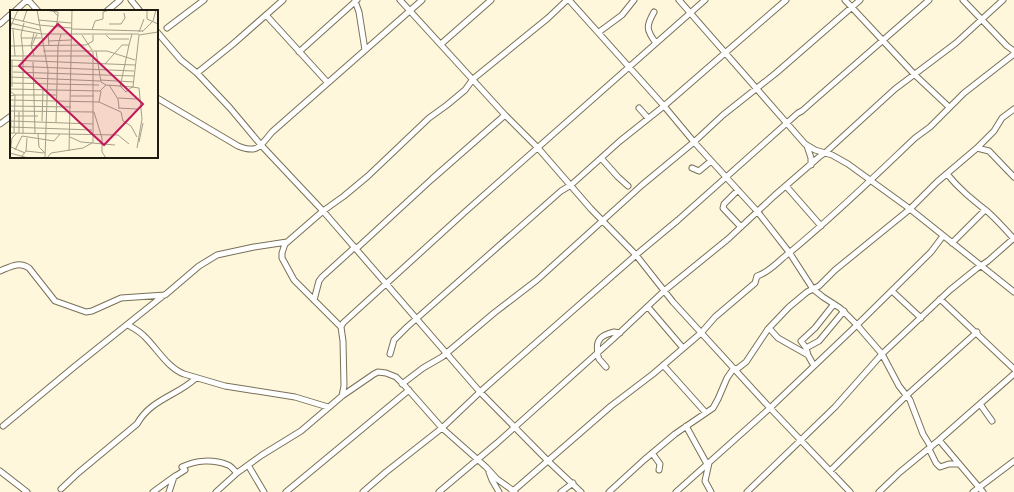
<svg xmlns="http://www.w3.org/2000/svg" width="1014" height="492" font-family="'Open Sans',sans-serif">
	<rect width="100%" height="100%" fill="#fef7db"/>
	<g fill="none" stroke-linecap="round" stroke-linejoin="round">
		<g stroke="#787158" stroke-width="7">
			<path id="minor" d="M 28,0 L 38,11
				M 131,0 L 140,11
				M 400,0 L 505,115 L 538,148 L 591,209 L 636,255 L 673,302 L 770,408 L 850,492
				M 569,0 L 664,106 L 694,142 L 757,211 L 789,252 L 813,289 L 823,297 L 840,308 L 857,325 L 882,354 L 899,386 L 910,400 L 923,434 L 931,447
				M 679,0 L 805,144 L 815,150 L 832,155 L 848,164 L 910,209 L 1014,292
				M 845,0 L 915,75 L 949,107
				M 963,0 L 1007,46 L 1014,51
				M 355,1 L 359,12 L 365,50
				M 15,11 L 27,0
				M 107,11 L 120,0
				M 654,12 C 646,26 646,30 656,43
				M 266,15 L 328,83
				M 0,24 L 11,14
				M 167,28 L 204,0
				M 157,32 L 181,60 L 197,73 L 230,108 L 261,145 L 323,211 L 480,392 L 547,460 L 581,492
				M 599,32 L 622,15 L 634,0
				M 441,44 L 491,0
				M 299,52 L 357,0
				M 197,73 L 233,44 L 283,0
				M 157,98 L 238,146 C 258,154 260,146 272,132 L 422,0
				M 639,108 L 648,118
				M 0,124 L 11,116
				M 807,146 L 811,158 L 811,165
				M 977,148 L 989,151 L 1014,177
				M 601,158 L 618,177 L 628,186
				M 692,168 L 699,171 L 711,161
				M 947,174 C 959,189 973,200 988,212 C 997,220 1005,229 1014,239
				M 786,186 L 821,226
				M 738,190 L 724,204 L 723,208 L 741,227
				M 952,243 L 985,210
				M 356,249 L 432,179 L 505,115
				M 0,271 C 10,267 19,261 29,268 L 55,301 L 86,312 L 92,311 L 121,298 L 165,295 L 199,266 L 217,255 L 254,247 L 287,242
				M 892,291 L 921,318
				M 940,299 L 1014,369
				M 314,300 L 319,281 L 322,277 L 355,247
				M 648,307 L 683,348
				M 128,325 C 135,329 141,332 146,338 C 158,350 168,368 184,374 L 225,386 L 295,397 L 328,407
				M 341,327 L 294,280 L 282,258 L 282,253 L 285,244 L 323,211 L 344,196 L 368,176 L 429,118 L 447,105 L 465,90 L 473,79 L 548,18 L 567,0
				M 769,328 L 778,338 L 808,355
				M 806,348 L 819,341 L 844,311
				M 597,353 L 599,359 L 606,367
				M 598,353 C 595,339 602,335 614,332 L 620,333
				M 390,354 L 394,340 L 407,327 L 561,191 L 571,185 L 620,141 L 664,106 L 786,0
				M 663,365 L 706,413
				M 814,366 L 808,355 L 806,348 L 801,341 L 815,328 L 834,304
				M 402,384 L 423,368 L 442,357 L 494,313 L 537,280 L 642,185 L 694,142 L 723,115 L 776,73 L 860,0
				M 342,396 L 374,374 L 378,372 L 386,373 L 396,377 L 405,386 L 442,428 L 486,467 L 497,479 L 515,492
				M 980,404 L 992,421
				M 3,426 L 74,367 L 164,295
				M 686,426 L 707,464
				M 939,440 L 983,492
				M 929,449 L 936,463 L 940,467 L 949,464 L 959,464
				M 652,453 L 660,464 L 659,470
				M 709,463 L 705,481 L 711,492
				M 248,465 L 264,492
				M 0,471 L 27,492
				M 830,471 L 906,396 L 977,332
				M 489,472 L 492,480 L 499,492
				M 61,489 L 78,473 L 137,424 C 151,399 177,396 196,378
				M 153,492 L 175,476
				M 169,492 L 174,477 L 185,470 L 182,467 C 196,460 213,459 228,465 C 231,466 235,471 237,473
				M 216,492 L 237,473 L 262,455 L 301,431 L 342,396 L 344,386 L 343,341 L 341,327 L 343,323 L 466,211 L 705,0
				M 286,492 L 409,390
				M 363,492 L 386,472 L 442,428 L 480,392 L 636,255 L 678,220 L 798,113 L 802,111 L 811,103 L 929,0
				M 439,492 L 497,443 L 613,339 L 664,291 L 728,239 L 774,196 L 819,157 L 826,152 L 895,89 L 956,43 L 1003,0
				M 512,492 L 611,406 L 653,374 L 701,333 L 715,317 L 755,283 L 757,276 C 770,272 778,261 789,253 C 833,217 874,177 915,138 L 930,127 L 964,93 L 1014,54
				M 561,492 L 573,483
				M 609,492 L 644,460 L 675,434 L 713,408 L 718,399 L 727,378 L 734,368 L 737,369 L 746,362 L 768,329 L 789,307 L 807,292 L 819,286 L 835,270 L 910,209 L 937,182 L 977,148 L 994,131 L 1002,118 L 1014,109
				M 676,492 L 770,408 L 857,325 L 931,252 L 943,236
				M 747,492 L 835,407 L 882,354 L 950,290 L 976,269 L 988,261 L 1014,238
				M 879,492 L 900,472 L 939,440 L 1014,374
				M 973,492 L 1014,461"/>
		</g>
		<use href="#minor" stroke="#fff" stroke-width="5"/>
	</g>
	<g transform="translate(10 10)">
		<rect width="148" height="148" fill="#fef7db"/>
		<path fill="none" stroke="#a49f8a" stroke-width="1" d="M 27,0 L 38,60 L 35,148M 35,0 L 48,2 L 48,6M 137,0 L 137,9 L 148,14M 44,2 L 48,6 L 46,17M 0,8 L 29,15M 28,10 L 61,13M 13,12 L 17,0M 0,13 L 30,20M 99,14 L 111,14 L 115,8 L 114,3M 29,15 L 61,18M 0,18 L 32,24 L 129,24M 0,18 L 8,0M 3,19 L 5,46M 61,19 L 133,21M 82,20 L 85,11 L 93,9 L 93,2 L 99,0M 129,22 L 134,9M 132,22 L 143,11 L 146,0M 38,24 L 39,36M 72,25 L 82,40M 96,25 L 100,29 L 119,29M 11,28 L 31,28M 38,31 L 61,30M 22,35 L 27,24M 0,36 L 76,35 L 83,31 L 83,25M 33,41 L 97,41 L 125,50M 86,41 L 91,72 L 96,75M 0,46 L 84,46M 24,46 L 21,35 L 24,23M 0,50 L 125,55M 23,52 L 25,123M 95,54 L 112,35 L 119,35 L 122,24M 0,56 L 124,61M 3,62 L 124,66M 0,67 L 90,71M 90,70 L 124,72M 0,73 L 89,75M 99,75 L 108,89 L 109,98M 2,77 L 2,50M 110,77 L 119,35M 111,77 L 116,82 L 122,77 L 129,78 L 132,109 L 127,138M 0,79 L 90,81 L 96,75 L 123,77 L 129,25 L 148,22M 0,81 L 5,85 L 4,123M 5,85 L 46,85M 61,86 L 84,86M 108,88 L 127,89M 0,90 L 89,92 L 91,81M 89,92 L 111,102 L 113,111 L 121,116 L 127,127M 0,96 L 61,97M 108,98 L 127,99M 0,101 L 84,102 L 92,128 L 92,142 L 96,148M 4,106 L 28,106M 0,111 L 83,114M 32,111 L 33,80M 46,112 L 48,36 L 51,24M 0,117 L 82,120M 1,117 L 0,86 L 5,85M 0,123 L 108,125 L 119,134M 9,123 L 9,102M 13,124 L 13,42 L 11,25 L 14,13M 28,124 L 29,137 L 35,143M 12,126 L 44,131 L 50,124M 60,127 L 71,132 L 105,135M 129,132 L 133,113M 83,133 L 83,41M 1,137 L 15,143M 5,140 L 12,126M 16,141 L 34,143M 59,141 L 62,0M 0,143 L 2,128 L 7,123M 0,143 L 18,148M 12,146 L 16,141 L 17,128M 37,148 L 41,143 L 73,138 L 82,133"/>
		<path fill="#c2185b" fill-opacity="0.15" stroke="#c2185b" stroke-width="2" d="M 48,14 L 133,94 L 94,135 L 9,56 Z"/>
		<rect width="148" height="148" fill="none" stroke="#1e1c11" stroke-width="2"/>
	</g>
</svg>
